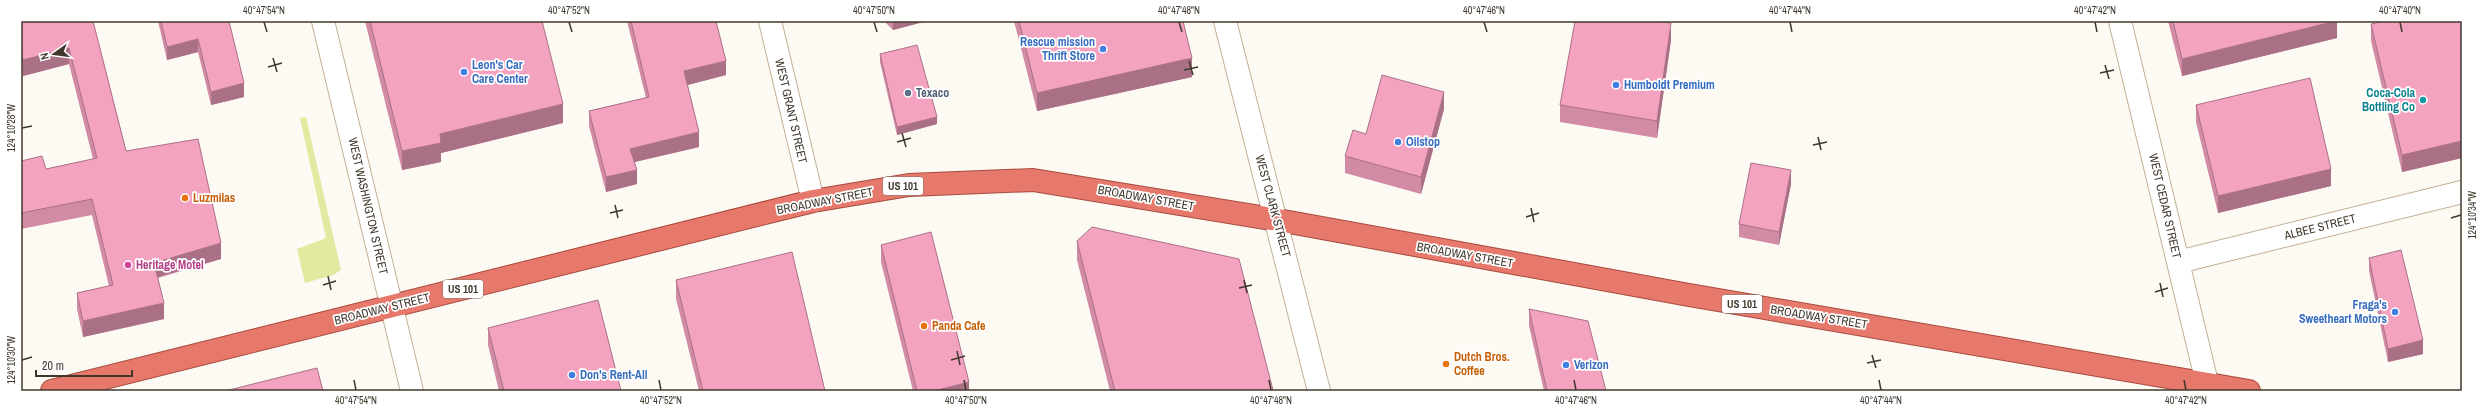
<svg xmlns="http://www.w3.org/2000/svg" width="2483" height="412" font-family="'Archivo Narrow',sans-serif">
	<rect width="100%" height="100%" fill="#fdf9f3"/>
	<path fill="#e1eaa0" d="M 306,117 L 341,270 L 333,275 L 305,283 L 297,249 L 326,238 L 300,118 Z"/>
	<g fill="none" stroke-linecap="round" stroke-linejoin="round">
		<g stroke="#c4b195" stroke-width="24">
			<path id="minor" d="M 323,21 L 412,391
				M 770,21 L 813,201
				M 1225,21 L 1319,391
				M 2120,21 L 2209,391
				M 2178,262 L 2462,192"/>
		</g>
		<g stroke="#a74c3e" stroke-width="24">
			<path id="trunk" d="M 52,391 L 813,201 L 909,185 L 1033,180 L 1278,220 L 1689,295 L 2249,391"/>
		</g>
		<use href="#minor" stroke="#fff" stroke-width="22"/>
		<use href="#trunk" stroke="#e6786c" stroke-width="22"/>
	</g>
	<path fill="#d18ba5" d="M 21,21 L 93,21 L 126,151 L 221,259 L 158,278 L 164,319 L 83,337 L 77,309 L 77,293 L 109,286 L 92,215 L 21,229 L 21,161 L 46,169 L 93,159 L 69,64 L 23,76 L 21,67 Z
		M 158,21 L 229,21 L 244,97 L 211,105 L 198,52 L 167,60 Z
		M 365,21 L 542,21 L 563,123 L 441,153 L 441,162 L 402,170 Z
		M 627,21 L 716,21 L 726,75 L 687,85 L 699,147 L 635,162 L 637,184 L 606,192 L 589,126 L 589,111 L 646,98 Z
		M 884,21 L 927,21 L 893,30 Z
		M 1014,21 L 1183,21 L 1192,77 L 1037,111 Z
		M 2168,21 L 2337,21 L 2337,38 L 2182,76 Z
		M 2462,21 L 2462,158 L 2402,172 L 2371,41 L 2371,24 Z
		M 1671,40 L 1657,138 L 1560,122 L 1560,105 Z
		M 880,54 L 937,124 L 897,135 L 880,62 Z
		M 2196,105 L 2331,186 L 2218,213 L 2196,122 Z
		M 1444,109 L 1421,194 L 1345,173 L 1345,156 L 1366,134 Z
		M 1791,184 L 1779,245 L 1739,237 L 1739,224 Z
		M 1077,241 L 1273,391 L 1110,391 L 1077,260 Z
		M 881,245 L 969,391 L 913,391 L 881,262 Z
		M 2369,258 L 2423,354 L 2388,362 L 2369,271 Z
		M 676,280 L 825,391 L 699,391 L 676,299 Z
		M 1529,309 L 1606,391 L 1544,391 L 1529,326 Z
		M 488,328 L 621,391 L 499,391 L 488,345 Z"/>
	<path fill="#aa7186" d="M 893,21 L 927,21 L 893,30 Z
		M 2337,21 L 2337,38 L 2182,76 L 2182,59 Z
		M 1671,23 L 1671,40 L 1657,138 L 1657,121 Z
		M 198,39 L 198,52 L 167,60 L 167,47 Z
		M 69,48 L 69,64 L 23,76 L 23,60 Z
		M 1192,58 L 1192,77 L 1037,111 L 1037,93 Z
		M 726,61 L 726,75 L 684,86 L 684,71 Z
		M 244,83 L 244,97 L 211,105 L 211,92 Z
		M 1444,92 L 1444,109 L 1421,194 L 1421,177 Z
		M 563,104 L 563,123 L 441,153 L 441,162 L 402,170 L 402,151 L 440,134 Z
		M 937,117 L 937,124 L 897,135 L 897,127 Z
		M 699,132 L 699,147 L 630,163 L 630,149 Z
		M 2462,141 L 2462,158 L 2402,172 L 2402,155 Z
		M 2331,169 L 2331,186 L 2218,213 L 2218,196 Z
		M 637,170 L 637,184 L 606,192 L 606,177 Z
		M 1791,170 L 1791,184 L 1779,245 L 1779,232 Z
		M 221,243 L 221,259 L 154,278 L 154,263 Z
		M 164,303 L 164,319 L 83,337 L 83,321 Z
		M 2423,340 L 2423,354 L 2388,362 L 2388,349 Z
		M 969,382 L 969,391 L 934,391 Z"/>
	<path fill="#f3a2c0" stroke="#aa7186" d="M 21,21 L 93,21 L 126,151 L 198,139 L 221,243 L 154,263 L 164,303 L 83,321 L 77,293 L 113,285 L 92,199 L 21,213 L 21,161 L 42,156 L 46,169 L 97,158 L 69,48 L 23,60 L 21,51 Z
		M 161,21 L 229,21 L 244,83 L 211,92 L 198,39 L 167,47 Z
		M 370,21 L 542,21 L 563,104 L 440,134 L 441,143 L 402,151 Z
		M 631,21 L 716,21 L 726,61 L 684,71 L 699,132 L 630,149 L 637,170 L 606,177 L 589,111 L 649,97 Z
		M 1019,21 L 1183,21 L 1192,58 L 1037,93 Z
		M 1575,21 L 1656,21 L 1671,23 L 1657,121 L 1560,105 Z
		M 2173,21 L 2336,21 L 2182,59 Z
		M 2384,21 L 2462,21 L 2462,141 L 2402,155 L 2371,24 Z
		M 917,45 L 937,117 L 897,127 L 880,54 Z
		M 1382,75 L 1444,92 L 1421,177 L 1345,156 L 1353,130 L 1366,134 Z
		M 2310,78 L 2331,169 L 2218,196 L 2196,105 Z
		M 1751,163 L 1791,170 L 1779,232 L 1739,224 Z
		M 1092,227 L 1239,259 L 1273,390 L 1271,391 L 1155,391 L 1155,390 L 1149,391 L 1115,391 L 1077,241 Z
		M 931,232 L 969,382 L 934,391 L 917,391 L 881,245 Z
		M 2401,250 L 2423,340 L 2388,349 L 2369,258 Z
		M 792,252 L 825,391 L 703,391 L 676,280 Z
		M 598,300 L 621,391 L 504,391 L 488,328 Z
		M 1529,309 L 1588,321 L 1606,391 L 1547,391 Z
		M 317,368 L 323,391 L 225,391 Z"/>
	<path fill="none" stroke="#40382d" stroke-width="1.5" d="M 264,22 L 267,32M 569,22 L 572,32M 874,22 L 877,32M 1179,22 L 1182,32M 1484,22 L 1487,32M 1790,22 L 1792,32M 2095,22 L 2097,32M 2400,22 L 2402,32M 273,58 L 277,72M 1189,61 L 1193,75M 2105,65 L 2109,79M 268,67 L 282,63M 1184,70 L 1198,67M 2100,73 L 2114,70M 22,128 L 32,126M 902,133 L 906,147M 1818,137 L 1821,150M 897,142 L 911,138M 1813,145 L 1827,142M 615,205 L 618,218M 1531,208 L 1534,222M 610,213 L 623,210M 1526,217 L 1539,213M 2451,218 L 2461,215M 328,276 L 331,290M 1244,280 L 1247,293M 2160,283 L 2163,297M 323,285 L 336,281M 1239,288 L 1252,285M 2155,292 L 2168,288M 957,351 L 960,365M 1872,355 L 1876,368M 22,360 L 32,357M 951,360 L 965,356M 1867,363 L 1881,360M 354,380 L 356,390M 659,380 L 661,390M 964,380 L 966,390M 1269,380 L 1271,390M 1574,380 L 1576,390M 1879,380 L 1881,390M 2184,380 L 2186,390"/>
	<g fill="#3f7fe0" stroke="#fff" stroke-width="1.5">
		<circle cx="1103" cy="49" r="4"/>
		<circle cx="464" cy="72" r="4"/>
		<circle cx="1616" cy="85" r="4"/>
		<circle cx="1398" cy="142" r="4"/>
		<circle cx="2395" cy="312" r="4"/>
		<circle cx="1566" cy="365" r="4"/>
		<circle cx="572" cy="375" r="4"/>
	</g>
	<circle fill="#5c6f8a" stroke="#fff" stroke-width="1.5" cx="908" cy="93" r="4"/>
	<circle fill="#0f9aa8" stroke="#fff" stroke-width="1.5" cx="2423" cy="100" r="4"/>
	<g fill="#e8710a" stroke="#fff" stroke-width="1.5">
		<circle cx="185" cy="198" r="4"/>
		<circle cx="924" cy="326" r="4"/>
		<circle cx="1446" cy="364" r="4"/>
	</g>
	<circle fill="#d1479c" stroke="#fff" stroke-width="1.5" cx="128" cy="265" r="4"/>
	<g text-anchor="middle" dominant-baseline="central" stroke-width="3.5" stroke-linejoin="round" paint-order="stroke">
		<g fill="#fff" stroke="#79746c" stroke-width="1">
			<rect x="883" y="177" width="40" height="18" rx="3"/>
			<rect x="443" y="280" width="40" height="18" rx="3"/>
			<rect x="1722" y="295" width="40" height="18" rx="3"/>
		</g>
		<g font-size="11" font-weight="bold" fill="#40382d">
			<text x="903" y="186">US 101</text>
			<text x="463" y="289">US 101</text>
			<text x="1742" y="304">US 101</text>
		</g>
		<g font-size="12" font-weight="bold" fill="#366cbe" stroke="#fff" text-anchor="start">
			<text x="1095" y="42" text-anchor="end">Rescue mission<tspan x="1095" dy="14">Thrift Store</tspan></text>
			<text x="472" y="65">Leon's Car<tspan x="472" dy="14">Care Center</tspan></text>
			<text x="1624" y="85">Humboldt Premium</text>
			<text x="1406" y="142">Oilstop</text>
			<text x="2387" y="305" text-anchor="end">Fraga's<tspan x="2387" dy="14">Sweetheart Motors</tspan></text>
			<text x="1574" y="365">Verizon</text>
			<text x="580" y="375">Don's Rent-All</text>
		</g>
		<g font-size="12" font-weight="bold" fill="#4e5e75" stroke="#fff" text-anchor="start">
			<text x="916" y="93">Texaco</text>
		</g>
		<g font-size="12" font-weight="bold" fill="#0d838f" stroke="#fff" text-anchor="end">
			<text x="2415" y="93">Coca-Cola<tspan x="2415" dy="14">Bottling Co</tspan></text>
		</g>
		<g font-size="12" fill="#40382d" stroke="#fff">
			<text transform="translate(791 111) rotate(77)">WEST GRANT STREET</text>
			<text transform="translate(1146 198) rotate(10)">BROADWAY STREET</text>
			<text transform="translate(825 201) rotate(-11)">BROADWAY STREET</text>
			<text transform="translate(368 206) rotate(77)">WEST WASHINGTON STREET</text>
			<text transform="translate(1273 206) rotate(75)">WEST CLARK STREET</text>
			<text transform="translate(2165 206) rotate(77)">WEST CEDAR STREET</text>
			<text transform="translate(2320 227) rotate(-14)">ALBEE STREET</text>
			<text transform="translate(1465 255) rotate(10)">BROADWAY STREET</text>
			<text transform="translate(382 309) rotate(-14)">BROADWAY STREET</text>
			<text transform="translate(1819 317) rotate(9)">BROADWAY STREET</text>
		</g>
		<g font-size="12" font-weight="bold" fill="#c56008" stroke="#fff" text-anchor="start">
			<text x="193" y="198">Luzmilas</text>
			<text x="932" y="326">Panda Cafe</text>
			<text x="1454" y="357">Dutch Bros.<tspan x="1454" dy="14">Coffee</tspan></text>
		</g>
		<g font-size="12" font-weight="bold" fill="#b23c85" stroke="#fff" text-anchor="start">
			<text x="136" y="265">Heritage Motel</text>
		</g>
	</g>
	<rect width="2483" height="412" fill="none" stroke="#ffffff" stroke-width="44"/>
	<g transform="translate(54 54) rotate(256)" stroke="#ffffff" stroke-width="3" paint-order="stroke">
	<path d="M0-3L7 15L0 10L-7 15Z" fill="#40382d"/>
	<text y="-6" font-size="11" font-weight="bold" text-anchor="middle" fill="#40382d">N</text>
	</g>
	<path d="M36 370v6h96v-6" fill="none" stroke="#40382d" stroke-width="2"/>
	<text x="42" y="370" font-size="12" fill="#40382d" stroke="#ffffff" stroke-width="3" paint-order="stroke">20 m</text>
	<rect x="22" y="22" width="2439" height="368" fill="none" stroke="#40382d" stroke-width="1.5"/>
	<g font-size="10" text-anchor="middle" fill="#40382d">
		<text x="264" y="14">40°47'54"N</text>
		<text x="569" y="14">40°47'52"N</text>
		<text x="874" y="14">40°47'50"N</text>
		<text x="1179" y="14">40°47'48"N</text>
		<text x="1484" y="14">40°47'46"N</text>
		<text x="1790" y="14">40°47'44"N</text>
		<text x="2095" y="14">40°47'42"N</text>
		<text x="2400" y="14">40°47'40"N</text>
		<text transform="translate(11 128) rotate(-90)" y="4">124°10'28"W</text>
		<text transform="translate(2472 215) rotate(-90)" y="4">124°10'34"W</text>
		<text transform="translate(11 360) rotate(-90)" y="4">124°10'30"W</text>
		<text x="356" y="404">40°47'54"N</text>
		<text x="661" y="404">40°47'52"N</text>
		<text x="966" y="404">40°47'50"N</text>
		<text x="1271" y="404">40°47'48"N</text>
		<text x="1576" y="404">40°47'46"N</text>
		<text x="1881" y="404">40°47'44"N</text>
		<text x="2186" y="404">40°47'42"N</text>
	</g>
</svg>
